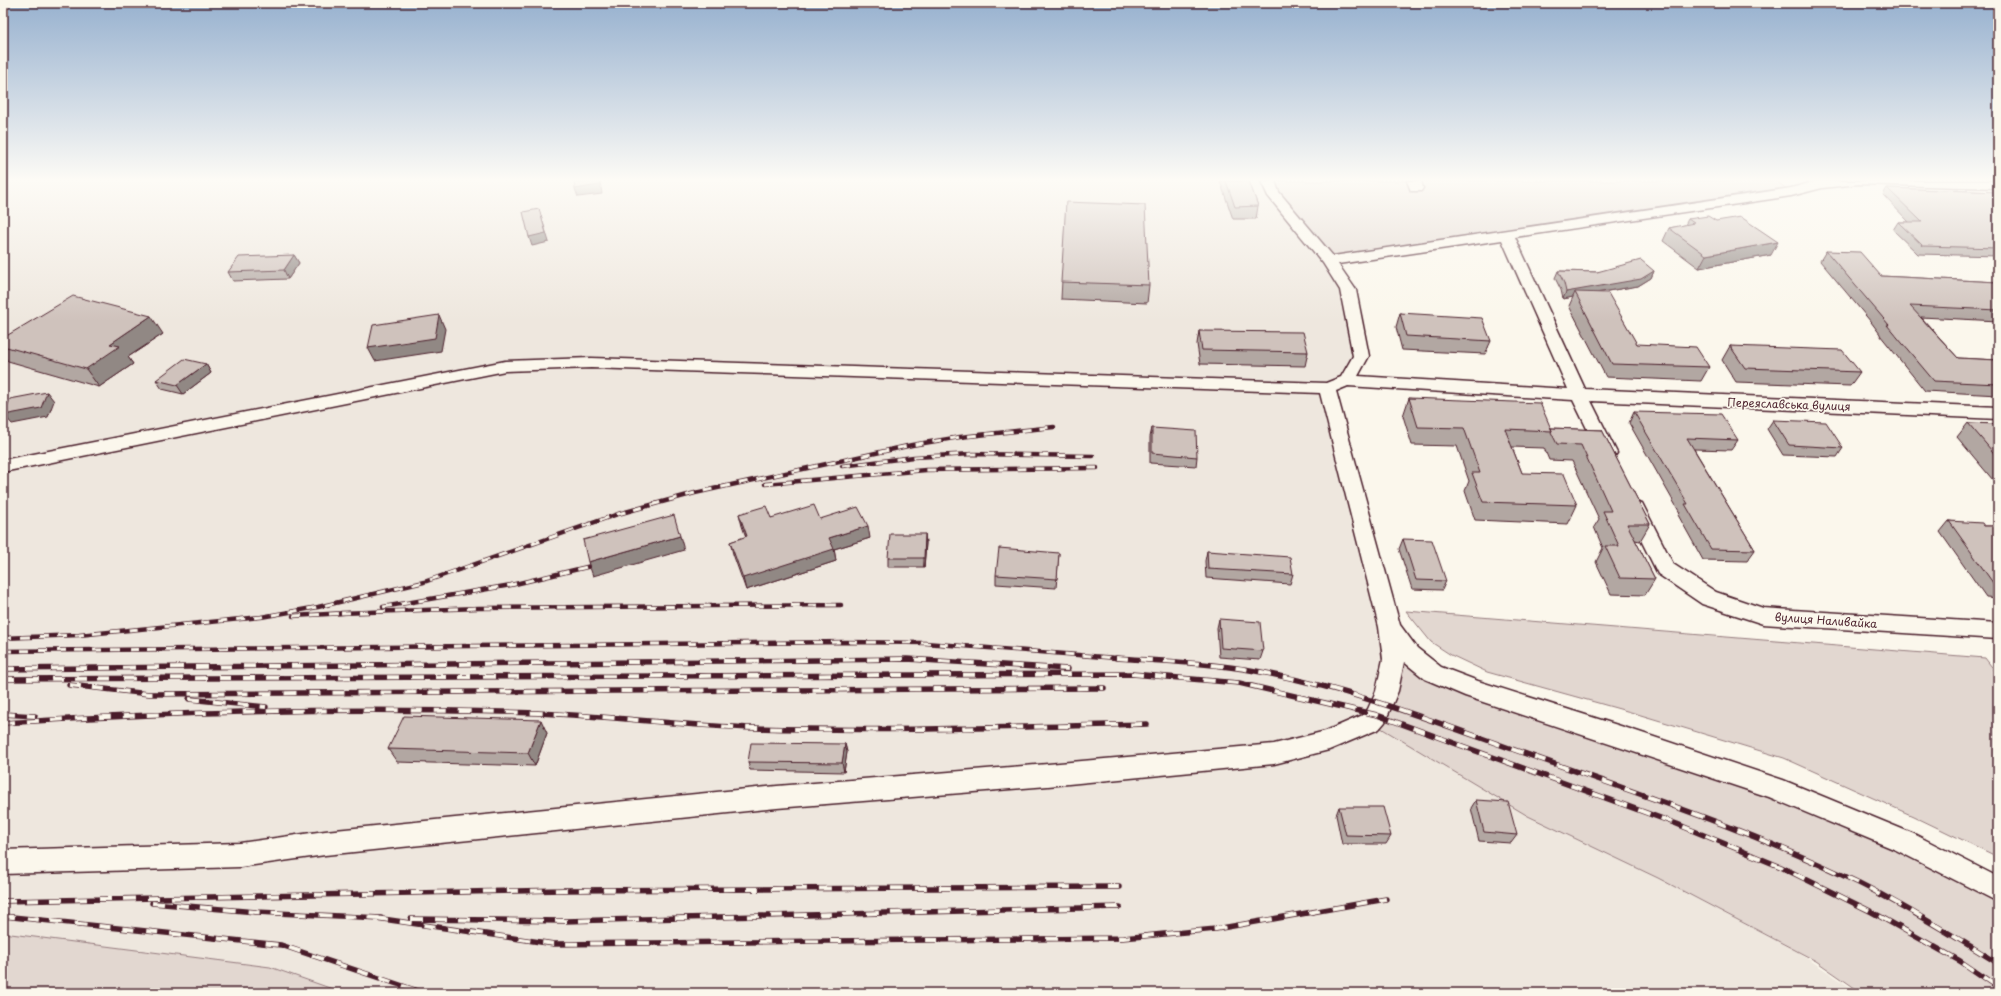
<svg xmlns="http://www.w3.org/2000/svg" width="2001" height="996" font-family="'Playpen Sans',sans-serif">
	<rect width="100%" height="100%" fill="#fbf7ec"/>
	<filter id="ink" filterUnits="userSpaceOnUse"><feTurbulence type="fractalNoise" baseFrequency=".025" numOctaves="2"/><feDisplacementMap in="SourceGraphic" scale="8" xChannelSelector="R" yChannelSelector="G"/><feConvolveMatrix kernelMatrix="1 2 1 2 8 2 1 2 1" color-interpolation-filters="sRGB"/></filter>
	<g filter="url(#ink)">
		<path fill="#eee7de" d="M 3,181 L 1268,181 L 1348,290 L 1361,356 L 1347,381 L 1327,387 L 1390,627 L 1528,816 L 1658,878 L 1798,952 L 1859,993 L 344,993 L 270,967 L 3,933 Z"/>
		<path fill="#e2d7d0" stroke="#967b7e" d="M 1268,181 L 1776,181 L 1791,192 L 1329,261 Z
			M 1406,611 L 1985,658 L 1998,675 L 1998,857 L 1913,816 L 1784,758 L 1634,713 L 1487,672 L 1451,655 L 1431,642 Z
			M 1390,627 L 1433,673 L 1630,739 L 1998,890 L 1998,993 L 1862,993 L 1816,961 L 1658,878 L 1528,816 L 1371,722 Z
			M 3,933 L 270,967 L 344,993 L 3,993 Z"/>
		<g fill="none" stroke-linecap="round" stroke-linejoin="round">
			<g stroke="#4a1f2b" stroke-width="3">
				<path id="minor" d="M 1261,181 L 1275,181 L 1279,192 L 1333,256 L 1791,188 L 1817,181 L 1998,181 L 1998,188 L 1858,184 L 1822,188 L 1791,196 L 1515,237 L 1585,389 L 1998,407 L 1998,419 L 1591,401 L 1617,453 L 1614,457 L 1608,459 L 1602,457 L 1599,453 L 1573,400 L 1348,386 L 1336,391 L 1400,625 L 1417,648 L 1441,667 L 1478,681 L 1630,729 L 1783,780 L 1914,834 L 1998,877 L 1998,902 L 1896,850 L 1769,797 L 1465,696 L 1425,679 L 1404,662 L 1398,691 L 1385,722 L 1379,729 L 1329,750 L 1274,764 L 1048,786 L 777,808 L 325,855 L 240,867 L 3,874 L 3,850 L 240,843 L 325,831 L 777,786 L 1048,764 L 1274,744 L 1326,731 L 1363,715 L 1368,709 L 1376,691 L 1383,659 L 1379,627 L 1320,393 L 591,368 L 505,371 L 3,472 L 3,460 L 505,361 L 591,358 L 1326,383 L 1341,377 L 1353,356 L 1340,290 L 1323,263 L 1268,196 ZM 1502,240 L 1568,389 L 1358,376 L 1369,356 L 1356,290 L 1338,264 Z
					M 1407,181 L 1421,181 L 1423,188 L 1421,191 L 1411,191 Z
					M 1635,501 L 1642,503 L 1673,564 L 1716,592 L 1763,608 L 1998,623 L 1998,639 L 1763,624 L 1702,604 L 1658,574 L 1625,508 L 1628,503 Z"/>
			</g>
			<use href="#minor" fill="#fbf7ec" fill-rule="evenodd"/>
			<g stroke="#4a1f2b" stroke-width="4.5">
				<path id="rail-far1" d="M 842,466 L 914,457 L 973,454 L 1093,456
					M 765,484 L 926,470 L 1097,468
					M 383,607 L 511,585 L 591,566
					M 341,613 L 479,608 L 841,605
					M 293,616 L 345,613
					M 3,638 L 79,635 L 261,617 L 318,607 L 424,582 L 618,514 L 695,493 L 912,445 L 960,437 L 1054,427
					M 3,651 L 847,642 L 925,643 L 1129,659"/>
			</g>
			<g stroke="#4a1f2b" stroke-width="5.5">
				<path id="rail" d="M 1116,658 C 1164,661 1213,663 1261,672 C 1362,691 1458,731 1555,764 C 1657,800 1761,835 1859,883 C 1907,907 1952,935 1998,963
					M 3,669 L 907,659 L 1068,669
					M 3,679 L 1132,674 L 1239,683 L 1377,715 L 1677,824 L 1781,867 L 1872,912 L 1960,961 L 1998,987
					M 69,685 L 149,694 L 1104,688
					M 189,699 L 266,707
					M 3,714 L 35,716
					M 3,723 C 181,711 360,707 538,713 C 611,716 683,726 756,728 C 886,732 1017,727 1147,724
					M 3,901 L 563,890 L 1119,887
					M 152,903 L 256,912 L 381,918
					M 3,916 L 281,945 L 424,993
					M 376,918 L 554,944 L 1123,938 L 1216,929 L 1386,899
					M 411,919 L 565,921 L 1120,907"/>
			</g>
			<use href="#rail-far1" stroke="#fbf7ec" stroke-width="3" stroke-dasharray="9" stroke-linecap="butt"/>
			<use href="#rail" stroke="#fbf7ec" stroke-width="4" stroke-dasharray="12" stroke-linecap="butt"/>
		</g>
		<path fill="#b2a7a2" stroke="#4a1f2b" d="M 1220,181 L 1249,181 L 1258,206 L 1256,219 L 1233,219 Z
			M 1887,188 L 1998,192 L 1998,256 L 1918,254 L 1893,230 L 1898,222 L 1909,222 L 1883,195 Z
			M 1066,202 L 1149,285 L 1147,303 L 1061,299 Z
			M 1688,219 L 1716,221 L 1771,255 L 1699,268 L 1663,241 L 1669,228 L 1685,225 Z
			M 1826,251 L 1881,276 L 1998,282 L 1998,321 L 1921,317 L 1958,358 L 1998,360 L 1998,395 L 1925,391 L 1880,335 L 1880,334 L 1871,322 L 1820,261 Z
			M 294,255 L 299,263 L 288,279 L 233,281 L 228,272 Z
			M 1558,271 L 1597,272 L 1654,271 L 1651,278 L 1638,286 L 1596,293 L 1637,344 L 1709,367 L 1701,381 L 1606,377 L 1569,306 L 1573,297 L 1563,299 L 1561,290 L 1555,278 Z
			M 1400,313 L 1491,341 L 1485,354 L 1402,350 L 1396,327 Z
			M 1199,331 L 1308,352 L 1305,366 L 1200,364 L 1197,344 Z
			M 163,334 L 128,357 L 133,364 L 99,387 L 8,361 L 3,355 L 3,338 Z
			M 1730,346 L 1860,372 L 1850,386 L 1736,382 L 1722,360 Z
			M 206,364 L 211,373 L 183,394 L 162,389 L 156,380 Z
			M 1409,398 L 1551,428 L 1602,430 L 1650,524 L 1640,541 L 1635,540 L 1655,579 L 1645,595 L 1611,594 L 1596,562 L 1603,548 L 1594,527 L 1599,519 L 1572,461 L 1549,460 L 1544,448 L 1512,447 L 1522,473 L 1577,505 L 1568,524 L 1475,520 L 1465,491 L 1469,481 L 1457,446 L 1412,445 L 1403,416 Z
			M 1634,412 L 1738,440 L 1731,450 L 1694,449 L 1755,550 L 1747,561 L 1703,560 L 1678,515 L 1680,513 L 1629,423 Z
			M 1773,420 L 1843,448 L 1837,457 L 1783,455 L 1767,429 Z
			M 1968,423 L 1998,424 L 1998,486 L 1957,437 Z
			M 1152,428 L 1197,457 L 1196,466 L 1150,463 L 1150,437 Z
			M 739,514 L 771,518 L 820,519 L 870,538 L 834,549 L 836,561 L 746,590 L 733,554 L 730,542 L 746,537 L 742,526 Z
			M 1949,521 L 1984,526 L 1998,526 L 1998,598 L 1986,597 L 1940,532 Z
			M 925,534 L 926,543 L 924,567 L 888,567 L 888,558 Z
			M 1403,539 L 1446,581 L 1442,590 L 1412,589 L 1399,549 Z
			M 1207,551 L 1293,574 L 1290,584 L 1206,578 L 1205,561 Z
			M 1059,553 L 1056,588 L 996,584 L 996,575 Z
			M 1219,619 L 1263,651 L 1260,660 L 1219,657 L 1217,628 Z
			M 547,733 L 535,766 L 397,762 L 388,749 Z
			M 845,744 L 847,752 L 844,772 L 750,770 L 748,762 Z
			M 1476,800 L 1517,835 L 1511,843 L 1479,841 L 1471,808 Z
			M 1339,807 L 1391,836 L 1386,844 L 1342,844 L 1336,815 Z"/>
		<path fill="#918884" stroke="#4a1f2b" d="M 599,181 L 600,181 L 602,194 L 578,197 L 575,189 Z
			M 539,209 L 549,242 L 532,246 L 529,237 Z
			M 1778,242 L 1771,255 L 1699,268 L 1706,255 Z
			M 294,255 L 299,263 L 288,279 L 284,270 Z
			M 1654,271 L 1651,278 L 1638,286 L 1577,296 L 1575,292 L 1573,297 L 1563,299 L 1566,292 Z
			M 439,315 L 445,329 L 441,351 L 375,361 L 368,348 Z
			M 151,316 L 163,334 L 128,357 L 133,364 L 99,387 L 86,369 L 110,344 Z
			M 206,364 L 211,373 L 183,394 L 177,385 Z
			M 47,392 L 54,401 L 48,417 L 12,424 L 4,415 Z
			M 868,526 L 870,538 L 834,549 L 836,561 L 746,590 L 743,578 L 829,538 Z
			M 925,534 L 926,543 L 924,567 L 924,558 Z
			M 680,536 L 684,550 L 593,576 L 588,562 Z
			M 541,720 L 547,733 L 535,766 L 528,753 Z
			M 845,744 L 847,752 L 844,772 L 842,763 Z"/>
		<path fill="#cfc2bc" stroke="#4a1f2b" d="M 574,181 L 599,181 L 599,185 L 575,189 Z
			M 1226,181 L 1249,181 L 1258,206 L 1235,207 Z
			M 1887,188 L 1998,192 L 1998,248 L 1923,246 L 1898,222 L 1922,222 Z
			M 1066,202 L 1145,205 L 1149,285 L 1061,282 Z
			M 539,209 L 546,233 L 529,237 L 523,212 Z
			M 1708,216 L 1716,221 L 1741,217 L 1778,242 L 1706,255 L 1669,228 L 1694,223 L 1688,219 Z
			M 1826,251 L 1860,252 L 1881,276 L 1998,282 L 1998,310 L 1910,306 L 1958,358 L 1998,360 L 1998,384 L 1934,381 L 1887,325 L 1889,325 L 1878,312 Z
			M 294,255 L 284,270 L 228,272 L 239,257 Z
			M 1641,260 L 1654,271 L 1641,279 L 1566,292 L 1564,283 L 1558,271 L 1597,272 Z
			M 1575,292 L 1608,293 L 1637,344 L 1696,347 L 1709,367 L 1612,364 Z
			M 73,296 L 151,316 L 110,344 L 120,346 L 86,369 L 3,346 L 3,338 Z
			M 1400,313 L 1482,318 L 1491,341 L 1406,336 Z
			M 439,315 L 435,338 L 368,348 L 373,325 Z
			M 1199,331 L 1303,332 L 1308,352 L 1202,350 Z
			M 1730,346 L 1842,350 L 1860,372 L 1745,368 Z
			M 184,359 L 206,364 L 177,385 L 156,380 Z
			M 47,392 L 41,408 L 4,415 L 10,399 Z
			M 1409,398 L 1540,403 L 1552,431 L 1505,429 L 1522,473 L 1564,474 L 1577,505 L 1483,502 L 1472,473 L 1480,473 L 1464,428 L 1418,427 Z
			M 1634,412 L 1721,414 L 1738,440 L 1687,438 L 1755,550 L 1711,549 L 1685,504 L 1688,504 Z
			M 1773,420 L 1826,422 L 1843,448 L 1789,445 Z
			M 1968,423 L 1998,424 L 1998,458 Z
			M 1152,428 L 1196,431 L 1197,457 L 1152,453 Z
			M 1551,428 L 1602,430 L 1650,524 L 1627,524 L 1655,579 L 1620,578 L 1605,546 L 1619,546 L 1603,511 L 1611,511 L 1581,445 L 1557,444 L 1551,432 L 1552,431 Z
			M 814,505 L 820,519 L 858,507 L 868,526 L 829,538 L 834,549 L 743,578 L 730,542 L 747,536 L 739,514 L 766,506 L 771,518 Z
			M 674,515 L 680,536 L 588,562 L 583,540 Z
			M 1949,521 L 1982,523 L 1984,526 L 1998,526 L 1998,587 L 1996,587 Z
			M 890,534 L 925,534 L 924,558 L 888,558 Z
			M 1403,539 L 1432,540 L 1446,581 L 1416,580 Z
			M 999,548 L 1059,553 L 1057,579 L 996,575 Z
			M 1207,551 L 1290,557 L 1293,574 L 1208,569 Z
			M 1219,619 L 1260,622 L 1263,651 L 1221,648 Z
			M 404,716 L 541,720 L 528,753 L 388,749 Z
			M 751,743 L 845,744 L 842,763 L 748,762 Z
			M 1476,800 L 1508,802 L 1517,835 L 1484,832 Z
			M 1339,807 L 1383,807 L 1391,836 L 1346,835 Z"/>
	</g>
	<linearGradient id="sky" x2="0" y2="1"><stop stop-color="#97b1cf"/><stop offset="0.56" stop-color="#fdfbf6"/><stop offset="1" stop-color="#fdfbf6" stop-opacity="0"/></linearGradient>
	<rect width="2001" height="321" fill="url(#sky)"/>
	<g text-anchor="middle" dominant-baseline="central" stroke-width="3.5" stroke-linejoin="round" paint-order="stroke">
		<g font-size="11" fill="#4a1f2b" stroke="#fbf7ec">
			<text transform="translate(1789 404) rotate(2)">Переяславська вулиця</text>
			<text transform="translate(1826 620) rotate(4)">вулиця Наливайка</text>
		</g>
	</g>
	<rect width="2001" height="996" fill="none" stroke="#fbf7ec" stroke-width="16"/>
	<rect x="8" y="8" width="1985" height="980" fill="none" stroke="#4a1f2b" stroke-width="1.5" filter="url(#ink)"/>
</svg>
